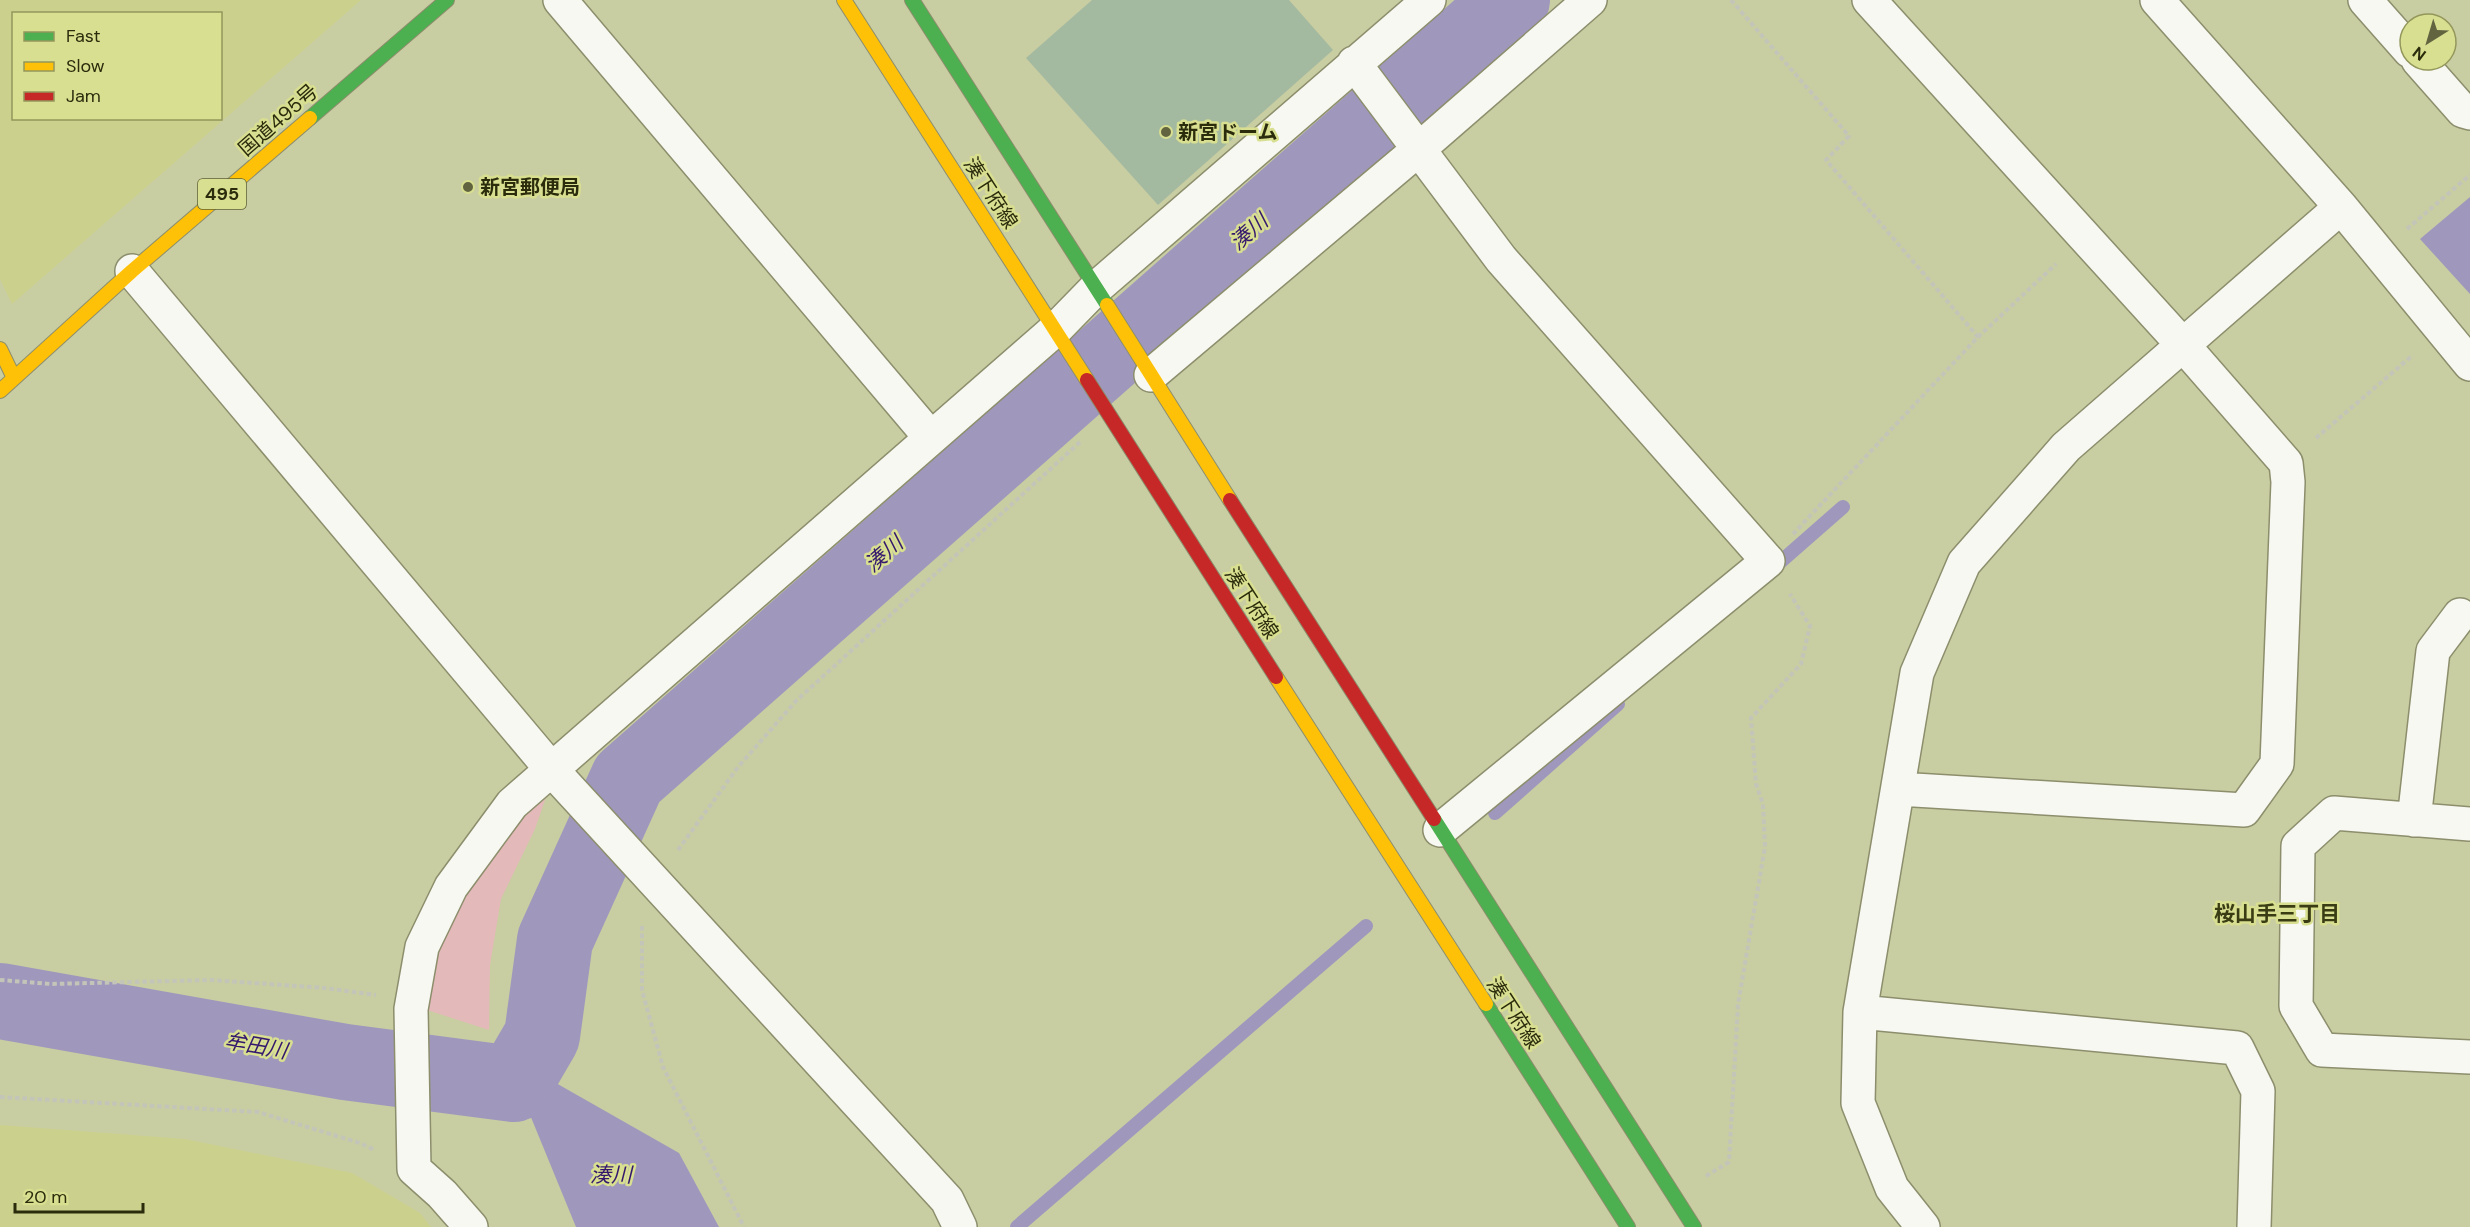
<svg xmlns="http://www.w3.org/2000/svg" width="2470" height="1227" font-family="'DM Sans','Noto Sans JP',sans-serif">
	<rect width="100%" height="100%" fill="#c9cda2"/>
	<path fill="#cbd18d" fill-rule="evenodd" d="M 0,0 L 361,0 L 12,304 L 0,279 ZM 14,14 L 220,14 L 220,118 L 14,118 Z
		M 0,1125 L 185,1139 L 352,1173 L 420,1213 L 431,1227 L 0,1227 Z"/>
	<path fill="#e3b9b9" d="M 549,788 L 535,829 L 501,899 L 490,965 L 489,1030 L 424,1009 L 432,952 L 455,888 Z"/>
	<path fill="#a097bd" d="M 2470,197 L 2470,294 L 2420,239 Z
		M 505,1054 L 679,1153 L 719,1227 L 576,1227 Z"/>
	<g fill="none" stroke-linecap="round" stroke-linejoin="round">
		<path stroke="#a097bd" stroke-width="14" d="M 1770,571 L 1843,507
			M 1495,813 L 1618,704
			M 1017,1227 L 1366,926"/>
		<path stroke="#a097bd" stroke-width="76" d="M 0,1001 L 345,1062 L 514,1084
			M 514,1084 L 542,1036 L 555,940 L 628,779 L 1512,0"/>
	</g>
	<path fill="#a4baa0" d="M 1092,0 L 1289,0 L 1333,50 L 1158,205 L 1026,58 Z"/>
	<g fill="none" stroke-linecap="round" stroke-linejoin="round">
		<g stroke="#8c8e6c" stroke-width="36">
			<path id="street" d="M 560,0 L 931,438
				M 1869,0 L 2183,345 L 2286,463 L 2288,482 L 2277,764 L 2244,810 L 1898,789
				M 2157,0 L 2341,207 L 2470,364
				M 2365,0 L 2410,51
				M 2418,60 L 2463,111 L 2470,113
				M 1354,63 L 1501,259 L 1768,561 L 1440,830
				M 132,271 L 552,770 L 947,1200 L 960,1227
				M 1151,375 L 1419,149 L 1590,0
				M 2414,820 L 2433,651 L 2460,615
				M 2470,824 L 2334,813 L 2298,846 L 2296,1006 L 2322,1050 L 2470,1057
				M 1860,1012 L 2237,1048 L 2258,1091 L 2254,1227
				M 471,1227 L 442,1194 L 414,1169 L 411,1009 L 422,947 L 451,887 L 512,804 L 1056,329 L 1096,288 L 1429,0
				M 1923,1227 L 1892,1188 L 1858,1103 L 1860,1012 L 1917,673 L 1964,563 L 2066,447 L 2341,207"/>
		</g>
		<g stroke="#8c8e6c" stroke-width="16">
			<path id="fast" d="M 912,0 L 1107,305
				M 310,118 L 447,0
				M 1434,819 L 1694,1227
				M 1486,1004 L 1628,1227"/>
		</g>
		<g stroke="#8c8e6c" stroke-width="16">
			<path id="slow" d="M 844,0 L 1087,380
				M 1107,305 L 1230,500
				M 0,349 L 14,378
				M 0,391 L 132,271 L 310,118
				M 1276,677 L 1486,1004"/>
		</g>
		<g stroke="#8c8e6c" stroke-width="16">
			<path id="jam" d="M 1087,380 L 1276,677
				M 1230,500 L 1434,819"/>
		</g>
		<path stroke="#c4c5b9" stroke-width="4" stroke-dasharray="4.5 3" stroke-linecap="butt" d="M 1731,0 L 1849,136 L 1826,160 L 1978,337 L 1793,534
			M 2407,229 L 2470,175
			M 1978,337 L 2056,264
			M 2316,438 L 2413,355
			M 678,850 L 738,767 L 796,701 L 1080,442
			M 642,926 L 642,990 L 663,1067 L 744,1227
			M 0,980 L 51,984 L 212,980 L 325,988 L 376,995
			M 0,1097 L 258,1112 L 360,1143 L 375,1150
			M 1706,1176 L 1729,1162 L 1738,1004 L 1765,847 L 1763,804 L 1756,784 L 1751,718 L 1801,664 L 1810,626 L 1790,594"/>
		<use href="#street" stroke="#f7f8f1" stroke-width="33"/>
		<use href="#fast" stroke="#4caf50" stroke-width="14"/>
		<use href="#slow" stroke="#ffc107" stroke-width="14"/>
		<use href="#jam" stroke="#c62828" stroke-width="14"/>
	</g>
	<g fill="#626440" stroke="#d8df90" stroke-width="2">
		<circle cx="1166" cy="132" r="6"/>
		<circle cx="468" cy="187" r="6"/>
	</g>
	<g text-anchor="middle" dominant-baseline="central" stroke-width="5" stroke-linejoin="round" paint-order="stroke">
		<rect fill="#d8df90" stroke="#5f6234" stroke-width="1.5" x="198" y="179" width="48" height="30" rx="4.5"/>
		<g font-size="18" font-weight="bold" fill="#2b2c0c">
			<text x="222" y="194">495</text>
		</g>
		<g font-size="20" fill="#2b2c0c" stroke="#d8df90">
			<text transform="translate(278 120) rotate(-41)">国道495号</text>
			<text transform="translate(991 193) rotate(57)">湊下府線</text>
			<text transform="translate(1252 603) rotate(57)">湊下府線</text>
			<text transform="translate(1514 1013) rotate(57)">湊下府線</text>
		</g>
		<g font-size="20" font-weight="bold" fill="#2b2c0c" stroke="#d8df90" text-anchor="start">
			<text x="1178" y="132">新宮ドーム</text>
			<text x="480" y="187">新宮郵便局</text>
		</g>
		<g font-size="21" font-style="italic" fill="#35186e" stroke="#d8df90">
			<text transform="translate(1249 232) rotate(-41)">湊川</text>
			<text transform="translate(884 554) rotate(-41)">湊川</text>
			<text transform="translate(256 1046) rotate(10)">牟田川</text>
			<text x="611" y="1175">湊川</text>
		</g>
		<g font-size="21" font-weight="bold" fill="#3a3d14" stroke="#d8df90">
			<text x="2277" y="914">桜山手三丁目</text>
		</g>
	</g>
	<rect x="12" y="12" width="210" height="108" fill="#d8df90" stroke="#93975b" stroke-width="1.5"/>
	<rect x="24" y="32" width="30" height="9" fill="#4caf50" stroke="#93975b" stroke-width="1.5"/>
	<text x="66" y="42" font-size="18" fill="#2b2c0c">Fast</text>
	<rect x="24" y="62" width="30" height="9" fill="#ffc107" stroke="#93975b" stroke-width="1.5"/>
	<text x="66" y="72" font-size="18" fill="#2b2c0c">Slow</text>
	<rect x="24" y="92" width="30" height="9" fill="#c62828" stroke="#93975b" stroke-width="1.5"/>
	<text x="66" y="102" font-size="18" fill="#2b2c0c">Jam</text>
	<g transform="translate(2428 42) rotate(217)"><circle r="28" fill="#d8df90" stroke="#93975b" stroke-width="1.5"/>
	<path d="M0-4.5L10 22L0 15L-10 22Z" fill="#626440"/>
	<text y="-9" font-size="16" font-weight="bold" text-anchor="middle" fill="#2b2c0c">N</text>
	</g>
	<path d="M15 1203v9h128v-9" fill="none" stroke="#2b2c0c" stroke-width="3"/>
	<text x="24" y="1203" font-size="18" fill="#2b2c0c" stroke="#d8df90" stroke-width="4.5" paint-order="stroke">20 m</text>
</svg>
